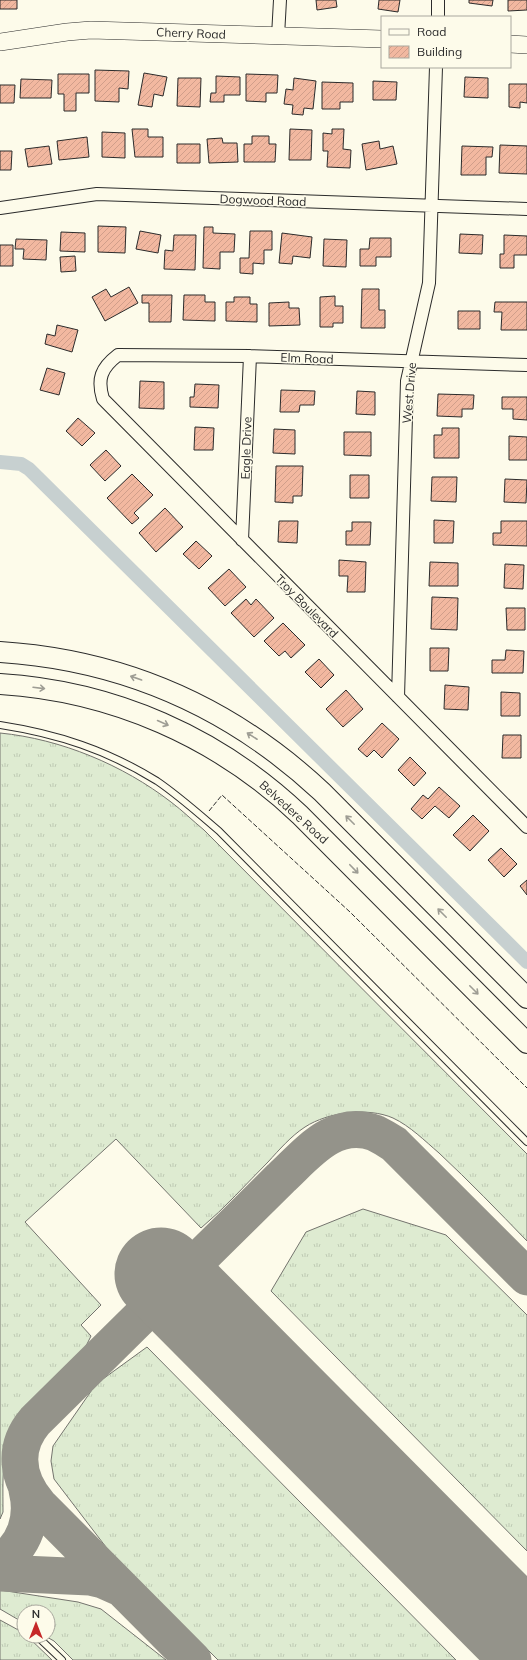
<svg xmlns="http://www.w3.org/2000/svg" width="527" height="1660" font-family="Mulish,sans-serif">
	<defs>
		<pattern id="grass-tufts" width="24" height="20" patternUnits="userSpaceOnUse"><rect width="24" height="20" fill="#deebd1"/><path d="M3 7l-1-3M5 7V3M7 7l1-3M15 17l-1-3M17 17v-4M19 17l1-3" fill="none" stroke="#bfcab4"/></pattern>
		<pattern id="building-hatch" width="6" height="6" patternUnits="userSpaceOnUse"><rect width="6" height="6" fill="#f2b8a0"/><path d="M-1 1l2-2M0 6l6-6M5 7l2-2" fill="none" stroke="#d09e8a"/></pattern>
	</defs>
	<rect width="100%" height="100%" fill="#fdfbea"/>
	<path fill="url(#grass-tufts)" stroke="#74746e" d="M 0,733 C 61,739 123,765 171,802 C 183,811 193,821 204,830 L 527,1154 L 527,1241 C 498,1211 469,1181 439,1153 C 425,1141 410,1126 393,1118 C 368,1107 328,1112 305,1127 C 291,1136 279,1150 268,1162 C 246,1184 225,1208 201,1228 L 116,1139 L 25,1222 L 101,1305 L 81,1325 L 91,1336 L 85,1348 C 60,1373 11,1412 6,1448 C 2,1469 3,1491 3,1512 L 0,1519 Z
		M 363,1209 L 446,1235 L 527,1315 L 527,1551 L 271,1291 L 306,1232 Z
		M 147,1347 L 456,1660 L 218,1660 L 109,1551 L 54,1479 L 51,1461 L 53,1446 L 96,1384 Z
		M 0,1590 L 78,1602 L 101,1609 L 166,1660 L 73,1660 L 54,1641 L 45,1636 L 48,1636 L 48,1612 L 24,1612 L 24,1623 L 0,1609 Z
		M 0,1620 L 22,1632 L 24,1636 L 27,1636 L 52,1660 L 0,1660 Z"/>
	<g fill="none" stroke-linecap="round" stroke-linejoin="round">
		<path stroke="#c7d0d0" stroke-width="14" d="M 0,462 L 21,464 L 29,469 L 527,962"/>
		<path stroke="#94938a" stroke-width="37" d="M 0,1562 C 25,1546 34,1518 27,1490
			M 0,1573 L 90,1577 L 103,1580 L 121,1588
			M 193,1660 L 39,1505 C 17,1479 12,1448 35,1421 L 281,1178 C 307,1154 334,1118 375,1133 C 381,1136 388,1140 394,1144 L 527,1277"/>
		<path stroke="#94938a" stroke-width="93" d="M 161,1274 L 527,1642"/>
	</g>
	<path fill="url(#building-hatch)" stroke="#2b2b2b" d="M 0,0 L 17,0 L 17,9 L 0,9 Z
		M 316,0 L 336,0 L 337,7 L 317,10 Z
		M 379,0 L 400,0 L 398,12 L 378,9 Z
		M 469,0 L 493,0 L 492,6 L 469,3 Z
		M 508,0 L 527,0 L 527,10 L 508,11 Z
		M 95,70 L 129,71 L 128,89 L 119,88 L 119,102 L 95,101 Z
		M 144,73 L 167,77 L 163,96 L 154,94 L 152,107 L 138,105 Z
		M 58,74 L 89,74 L 89,93 L 76,93 L 76,111 L 64,111 L 64,94 L 58,94 Z
		M 246,74 L 278,75 L 277,93 L 266,93 L 266,102 L 246,101 Z
		M 216,76 L 240,77 L 240,95 L 224,95 L 224,102 L 210,102 L 211,93 L 216,93 Z
		M 465,77 L 488,78 L 488,98 L 464,97 Z
		M 178,78 L 201,78 L 200,107 L 177,106 Z
		M 294,78 L 316,81 L 313,109 L 304,108 L 303,115 L 292,114 L 293,105 L 284,104 L 286,89 L 293,90 Z
		M 21,79 L 52,80 L 51,98 L 20,98 Z
		M 373,81 L 397,82 L 396,100 L 373,100 Z
		M 322,82 L 353,83 L 353,102 L 340,102 L 340,109 L 322,109 Z
		M 509,84 L 527,84 L 527,103 L 520,102 L 520,108 L 509,107 Z
		M 0,85 L 15,85 L 14,103 L 0,103 Z
		M 132,129 L 148,129 L 148,137 L 163,137 L 163,157 L 135,157 Z
		M 290,129 L 312,130 L 311,160 L 289,160 Z
		M 332,129 L 344,129 L 343,149 L 351,150 L 350,168 L 327,167 L 328,151 L 323,151 L 323,133 L 332,134 Z
		M 102,132 L 125,133 L 125,158 L 102,157 Z
		M 252,136 L 269,136 L 269,144 L 276,144 L 275,162 L 244,162 L 244,144 L 252,144 Z
		M 87,137 L 89,157 L 59,160 L 57,141 Z
		M 222,138 L 223,143 L 237,143 L 238,162 L 209,163 L 207,139 Z
		M 379,141 L 380,149 L 393,146 L 397,164 L 366,170 L 362,144 Z
		M 177,144 L 200,144 L 200,163 L 177,163 Z
		M 500,145 L 527,146 L 527,174 L 499,173 Z
		M 49,146 L 52,164 L 28,167 L 25,149 Z
		M 462,146 L 493,147 L 492,157 L 486,157 L 486,175 L 461,175 Z
		M 0,151 L 12,151 L 11,170 L 0,170 Z
		M 98,226 L 126,227 L 125,253 L 98,252 Z
		M 204,227 L 213,227 L 213,233 L 235,234 L 234,252 L 220,252 L 220,269 L 203,268 Z
		M 140,231 L 161,235 L 158,253 L 136,249 Z
		M 250,231 L 272,231 L 272,250 L 264,250 L 264,264 L 253,263 L 253,274 L 240,273 L 240,258 L 249,258 Z
		M 61,232 L 85,233 L 85,252 L 60,251 Z
		M 282,233 L 312,237 L 310,258 L 293,256 L 292,264 L 279,263 Z
		M 460,234 L 483,235 L 482,254 L 459,253 Z
		M 174,235 L 196,235 L 195,270 L 164,269 L 165,250 L 173,251 Z
		M 504,235 L 527,236 L 527,255 L 514,255 L 514,268 L 500,268 L 500,254 L 504,254 Z
		M 370,238 L 391,238 L 391,257 L 376,257 L 376,266 L 360,266 L 360,249 L 369,249 Z
		M 16,239 L 47,240 L 46,260 L 23,259 L 24,249 L 15,249 Z
		M 324,239 L 347,240 L 346,267 L 323,266 Z
		M 0,245 L 13,245 L 13,266 L 0,266 Z
		M 75,256 L 76,271 L 61,272 L 60,257 Z
		M 129,287 L 138,303 L 105,321 L 92,297 L 106,289 L 111,297 Z
		M 362,289 L 379,289 L 379,310 L 385,310 L 385,328 L 361,328 Z
		M 142,295 L 172,295 L 171,322 L 149,322 L 149,303 L 142,303 Z
		M 184,295 L 205,295 L 205,302 L 215,302 L 215,321 L 183,320 Z
		M 335,296 L 335,306 L 343,306 L 343,323 L 333,323 L 333,327 L 320,327 L 320,297 Z
		M 234,297 L 250,297 L 250,304 L 257,304 L 257,322 L 226,321 L 226,302 L 234,302 Z
		M 289,302 L 289,308 L 299,308 L 300,325 L 269,326 L 269,303 Z
		M 495,302 L 527,302 L 527,330 L 501,330 L 502,312 L 494,312 Z
		M 458,311 L 480,311 L 480,329 L 458,329 Z
		M 57,325 L 78,330 L 72,352 L 45,344 L 47,334 L 55,336 Z
		M 47,368 L 65,373 L 59,395 L 40,390 Z
		M 140,381 L 164,382 L 164,409 L 139,408 Z
		M 195,384 L 219,385 L 218,408 L 190,407 L 190,397 L 194,397 Z
		M 281,390 L 315,391 L 314,405 L 300,405 L 299,412 L 280,412 Z
		M 357,391 L 375,392 L 375,415 L 356,414 Z
		M 438,394 L 474,395 L 473,409 L 462,409 L 462,417 L 437,416 Z
		M 502,397 L 527,397 L 527,420 L 513,419 L 513,409 L 502,409 Z
		M 78,418 L 95,433 L 82,446 L 66,431 Z
		M 195,427 L 214,428 L 213,450 L 194,450 Z
		M 442,428 L 459,428 L 459,458 L 434,458 L 434,435 L 442,435 Z
		M 274,429 L 295,430 L 295,454 L 273,453 Z
		M 344,432 L 371,432 L 371,456 L 344,455 Z
		M 509,436 L 527,437 L 527,460 L 509,460 Z
		M 106,450 L 121,466 L 105,481 L 90,465 Z
		M 276,466 L 303,466 L 302,496 L 293,496 L 293,503 L 275,502 Z
		M 132,474 L 153,495 L 134,513 L 139,518 L 132,524 L 107,498 Z
		M 350,475 L 369,475 L 369,498 L 350,498 Z
		M 432,477 L 457,477 L 456,502 L 431,501 Z
		M 505,479 L 527,480 L 526,503 L 504,502 Z
		M 165,508 L 183,527 L 156,552 L 139,533 Z
		M 434,520 L 454,521 L 453,543 L 434,543 Z
		M 279,521 L 298,521 L 297,543 L 278,542 Z
		M 501,521 L 527,521 L 527,546 L 493,545 L 493,533 L 501,533 Z
		M 352,522 L 371,522 L 370,545 L 346,545 L 346,531 L 352,531 Z
		M 196,541 L 212,556 L 199,569 L 183,554 Z
		M 339,560 L 366,562 L 365,592 L 347,592 L 348,576 L 339,576 Z
		M 430,562 L 458,563 L 458,586 L 429,586 Z
		M 505,564 L 524,565 L 523,589 L 504,588 Z
		M 229,569 L 246,587 L 225,606 L 208,588 Z
		M 432,597 L 458,598 L 457,630 L 431,629 Z
		M 246,599 L 251,605 L 256,599 L 274,618 L 254,637 L 231,613 Z
		M 506,608 L 525,608 L 525,630 L 507,630 Z
		M 283,623 L 305,645 L 291,658 L 285,651 L 279,656 L 264,641 Z
		M 430,648 L 449,648 L 448,671 L 430,671 Z
		M 506,650 L 524,651 L 523,673 L 492,673 L 492,660 L 505,660 Z
		M 319,659 L 334,675 L 321,688 L 305,672 Z
		M 445,685 L 469,687 L 468,710 L 444,709 Z
		M 346,690 L 363,709 L 343,727 L 326,709 Z
		M 501,692 L 520,693 L 520,716 L 501,716 Z
		M 382,723 L 399,739 L 382,758 L 374,750 L 367,757 L 358,749 Z
		M 503,735 L 521,735 L 521,758 L 502,758 Z
		M 410,757 L 426,773 L 414,786 L 398,770 Z
		M 439,787 L 460,806 L 449,818 L 435,806 L 422,819 L 411,809 L 423,795 L 428,799 Z
		M 473,815 L 489,831 L 470,851 L 453,835 Z
		M 501,848 L 517,864 L 504,877 L 488,860 Z
		M 527,880 L 527,895 L 520,886 Z"/>
	<g fill="none" stroke-linecap="round" stroke-linejoin="round">
		<g stroke="#2b2b2b" stroke-width="8">
			<path id="lane" d="M 0,725 C 58,734 107,750 157,781 C 179,796 199,814 219,831 L 527,1142
				M 40,1639 L 62,1660"/>
		</g>
		<g stroke="#2b2b2b" stroke-width="14">
			<path id="street" d="M 438,17 L 438,0
				M 278,36 L 280,0
				M 0,208 L 97,194 L 527,209
				M 527,365 L 250,356 L 118,355 C 101,368 97,379 103,399 L 527,827
				M 242,540 L 250,356
				M 398,697 L 407,381 L 429,283 L 436,67"/>
		</g>
		<g stroke="#2b2b2b" stroke-width="18">
			<path id="secondary" d="M 0,42 L 67,32 L 91,30 L 382,39
				M 510,44 L 527,45"/>
		</g>
		<g stroke="#2b2b2b" stroke-width="22">
			<path id="primary" d="M 0,652 C 124,660 231,707 322,792 L 527,998
				M 0,684 C 113,691 218,737 300,815 L 527,1043"/>
		</g>
		<use href="#lane" stroke="#fdfbea" stroke-width="6"/>
		<use href="#street" stroke="#fdfbea" stroke-width="12"/>
		<use href="#secondary" stroke="#fdfbea" stroke-width="17"/>
		<use href="#primary" stroke="#fdfbea" stroke-width="20"/>
		<path stroke="#2b2b2b" stroke-width="1" stroke-dasharray="5 2" stroke-linecap="butt" d="M 209,811 L 222,795 L 350,912 L 527,1088"/>
	</g>
	<defs><path id="oneway-shaft" d="M-6 0H5M1.5-3L5.5 0L1.5 3" fill="none" stroke-width="1.6" stroke-linecap="round" stroke-linejoin="round"/></defs>
	<g stroke="#9e9d94">
		<use href="#oneway-shaft" transform="translate(136 678) rotate(-161)"/>
		<use href="#oneway-shaft" transform="translate(39 688) rotate(7)"/>
		<use href="#oneway-shaft" transform="translate(163 723) rotate(24)"/>
		<use href="#oneway-shaft" transform="translate(252 736) rotate(-147)"/>
		<use href="#oneway-shaft" transform="translate(350 820) rotate(-135)"/>
		<use href="#oneway-shaft" transform="translate(354 869) rotate(46)"/>
		<use href="#oneway-shaft" transform="translate(442 913) rotate(-135)"/>
		<use href="#oneway-shaft" transform="translate(474 990) rotate(45)"/>
	</g>
	<g text-anchor="middle" dominant-baseline="central" stroke-width="3" stroke-linejoin="round" paint-order="stroke">
		<g font-size="12" fill="#2b2b2b" stroke="#fdfbea">
			<text transform="translate(191 33) rotate(2)">Cherry Road</text>
			<text transform="translate(263 200) rotate(2)">Dogwood Road</text>
			<text transform="translate(307 358) rotate(2)">Elm Road</text>
			<text transform="translate(409 393) rotate(-85)">West Drive</text>
			<text transform="translate(246 448) rotate(-88)">Eagle Drive</text>
			<text transform="translate(307 606) rotate(45)">Troy Boulevard</text>
			<text transform="translate(294 812) rotate(42)">Belvedere Road</text>
		</g>
	</g>
	<rect x="381" y="16" width="130" height="52" fill="#fdfbea" stroke="#a9a89e"/>
	<rect x="389" y="29" width="20" height="6" fill="#fdfbea" stroke="#a9a89e"/>
	<text x="417" y="36" font-size="12" fill="#2b2b2b">Road</text>
	<rect x="389" y="46" width="20" height="12" fill="url(#building-hatch)" stroke="#a9a89e"/>
	<text x="417" y="56" font-size="12" fill="#2b2b2b">Building</text>
	<g transform="translate(36 1624)"><circle r="19" fill="#fdfbea" stroke="#a9a89e"/>
	<path d="M0-3L7 15L0 10L-7 15Z" fill="#c62828"/>
	<text y="-6" font-size="11" font-weight="bold" text-anchor="middle" fill="#2b2b2b">N</text>
	</g>
</svg>
